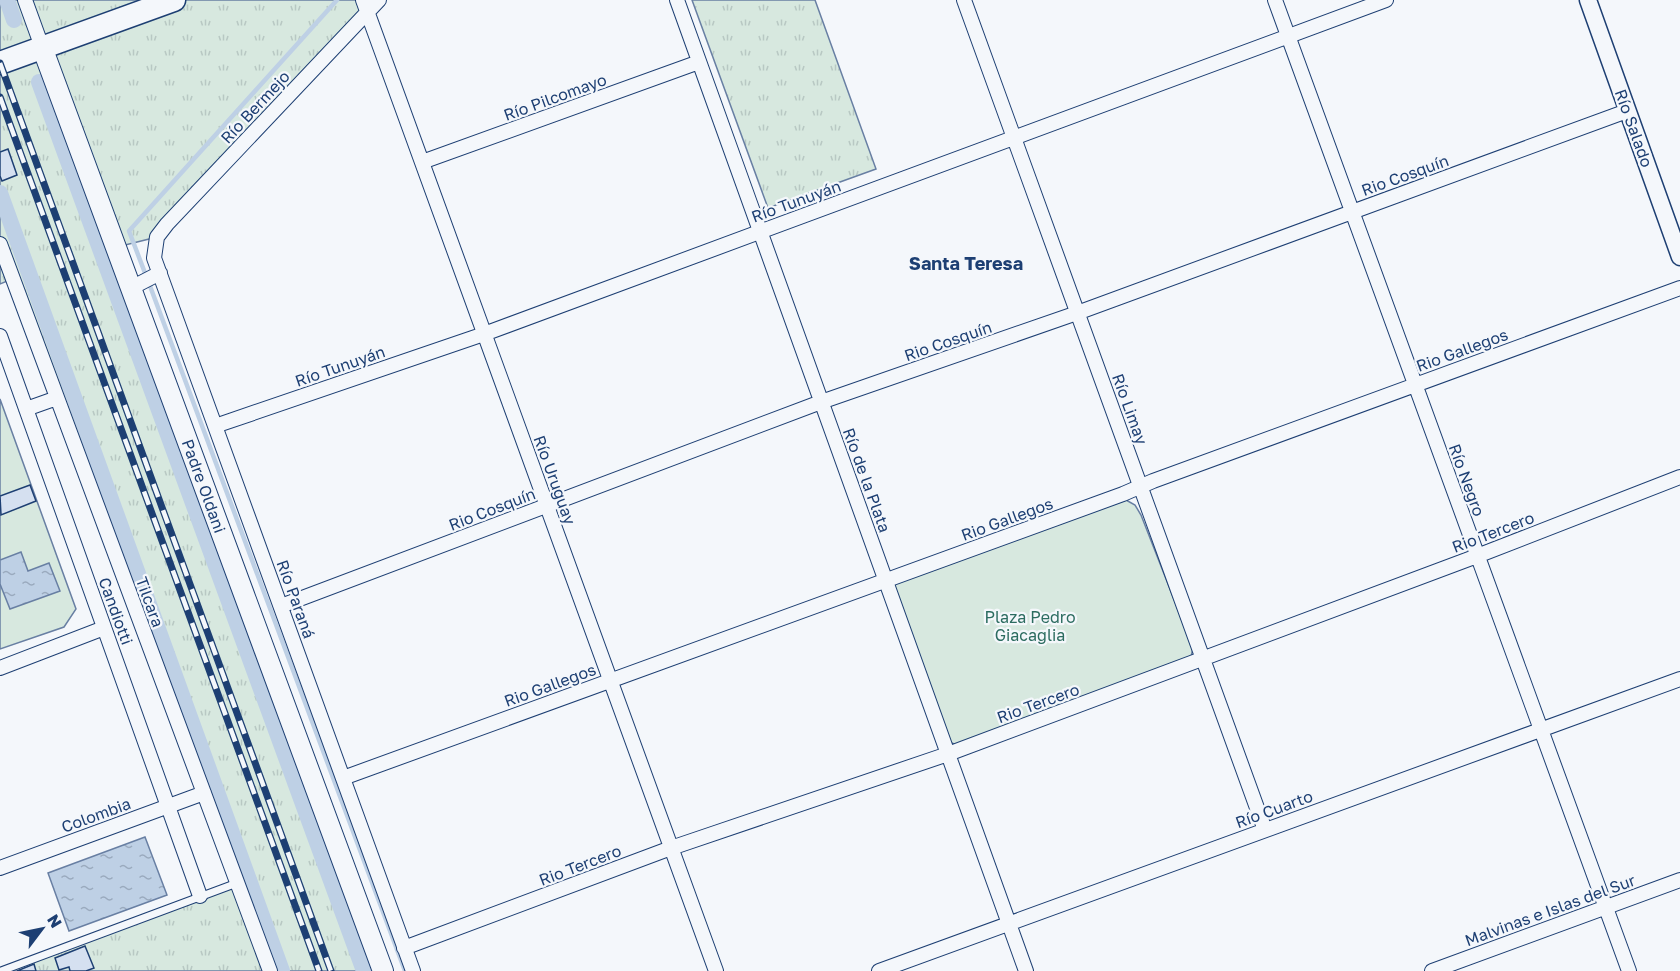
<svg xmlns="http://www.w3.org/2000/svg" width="1680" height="971" font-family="'Golos Text',sans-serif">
	<defs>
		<pattern id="grass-tufts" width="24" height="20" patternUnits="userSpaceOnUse" patternTransform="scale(1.5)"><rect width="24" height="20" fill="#d7e8df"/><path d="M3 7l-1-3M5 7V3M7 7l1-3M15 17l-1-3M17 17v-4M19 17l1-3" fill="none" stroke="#b8c8c3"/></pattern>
		<pattern id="water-ripples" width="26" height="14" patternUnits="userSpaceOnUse" patternTransform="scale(1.5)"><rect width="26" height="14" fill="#bed0e5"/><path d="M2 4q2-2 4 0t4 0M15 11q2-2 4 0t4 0" fill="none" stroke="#9aaabe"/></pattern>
	</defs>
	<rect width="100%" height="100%" fill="#f4f7fb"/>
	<path fill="url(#grass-tufts)" stroke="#687fa3" stroke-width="1.5" d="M 0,0 L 379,0 L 157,237 L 117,247 L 383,971 L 1,971 L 237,882 L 12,279 L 0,284 Z
		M 692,0 L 815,0 L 876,169 L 768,208 Z"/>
	<path fill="#d7e8df" stroke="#687fa3" stroke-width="1.5" d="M 0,399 L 76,609 L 64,627 L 0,649 Z
		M 1126,500 L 1135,505 L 1141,515 L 1193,648 L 1191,657 L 957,745 L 949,742 L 893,589 L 895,583 L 904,578 Z"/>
	<path fill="url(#water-ripples)" stroke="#687fa3" stroke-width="1.5" d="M 21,552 L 28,571 L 49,563 L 60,591 L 10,609 L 0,584 L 0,560 Z
		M 145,837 L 167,895 L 69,931 L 48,873 Z"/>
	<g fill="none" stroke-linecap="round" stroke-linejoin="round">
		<path stroke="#bed0e5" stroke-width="4.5" d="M 145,273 L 129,231 L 337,0
			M 150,286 L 405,971"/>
		<path stroke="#bed0e5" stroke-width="16" d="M 7,0 L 14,20
			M 39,82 L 364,971
			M 0,193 L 282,971"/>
	</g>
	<path fill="#d5e0f0" stroke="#1d3f73" stroke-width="1.5" d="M 8,149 L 17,175 L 2,181 L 0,176 L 0,152 Z
		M 30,485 L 36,501 L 1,515 L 0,496 Z
		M 85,946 L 94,968 L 86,971 L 70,971 L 69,967 L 59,970 L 55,958 Z
		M 34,964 L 36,971 L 17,971 Z"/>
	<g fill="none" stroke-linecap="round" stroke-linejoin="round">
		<g stroke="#1d3f73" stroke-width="9">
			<path id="service" d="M 1,971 L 237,883"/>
		</g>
		<g stroke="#1d3f73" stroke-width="16">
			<path id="minor" d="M 25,0 L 42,47
				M 363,0 L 716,971
				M 379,0 L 167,224 L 157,237 L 154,258 L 413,971
				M 677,0 L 1026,971
				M 964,0 L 1265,830
				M 1275,0 L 1629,971
				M 422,162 L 699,62
				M 0,244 L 270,971
				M 131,288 L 160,273
				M 0,336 L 200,896
				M 26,409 L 57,398
				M 215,426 L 484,334 L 1386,0
				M 281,606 L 821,402 L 1077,313 L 1627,111
				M 0,668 L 104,628
				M 343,778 L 1123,494 L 1153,481 L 1680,288
				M 0,868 L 204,793
				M 404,948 L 671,848 L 948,754 L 1477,556 L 1680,477
				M 879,971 L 1680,679
				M 1432,971 L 1680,880"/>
		</g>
		<g stroke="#1d3f73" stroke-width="19">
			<path id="tertiary" d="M 1588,0 L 1680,257"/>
		</g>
		<g stroke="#1d3f73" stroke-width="22">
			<path id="secondary" d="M 42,47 L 383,971"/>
		</g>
		<g stroke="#1d3f73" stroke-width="25">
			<path id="trunk" d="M 0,63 L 174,0"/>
		</g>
		<use href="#service" stroke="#f4f7fb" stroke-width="7"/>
		<use href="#minor" stroke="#f4f7fb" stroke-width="14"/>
		<use href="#tertiary" stroke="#f4f7fb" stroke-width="16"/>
		<use href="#secondary" stroke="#f4f7fb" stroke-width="20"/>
		<use href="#trunk" stroke="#f4f7fb" stroke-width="22"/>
		<g stroke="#1d3f73" stroke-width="7">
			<path id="rail" d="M 0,63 L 331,971
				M 0,97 L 319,971"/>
		</g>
		<use href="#rail" stroke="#f4f7fb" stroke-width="4.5" stroke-dasharray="14" stroke-linecap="butt"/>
	</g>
	<g text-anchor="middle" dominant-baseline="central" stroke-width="4.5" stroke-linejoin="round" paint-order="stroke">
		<g font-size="16" fill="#1d3f73" stroke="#f4f7fb">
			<text transform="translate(555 97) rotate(-20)">Río Pilcomayo</text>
			<text transform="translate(255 107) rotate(-47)">Río Bermejo</text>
			<text transform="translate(1634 128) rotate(70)">Río Salado</text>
			<text transform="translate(1405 175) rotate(-20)">Rio Cosquín</text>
			<text transform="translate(796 201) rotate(-20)">Río Tunuyán</text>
			<text transform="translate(948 341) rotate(-19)">Rio Cosquín</text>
			<text transform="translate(1462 350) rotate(-20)">Rio Gallegos</text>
			<text transform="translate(340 366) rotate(-19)">Río Tunuyán</text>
			<text transform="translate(1130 409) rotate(70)">Río Limay</text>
			<text transform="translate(555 480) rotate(70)">Río Uruguay</text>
			<text transform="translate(867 480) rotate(70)">Río de la Plata</text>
			<text transform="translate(1467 480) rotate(70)">Río Negro</text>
			<text transform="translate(204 486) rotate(70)">Padre Oldani</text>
			<text transform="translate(492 509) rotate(-21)">Rio Cosquín</text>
			<text transform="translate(1007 519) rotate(-20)">Rio Gallegos</text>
			<text transform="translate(1493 532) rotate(-21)">Rio Tercero</text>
			<text transform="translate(296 599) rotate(70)">Río Paraná</text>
			<text transform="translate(150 602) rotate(70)">Tilcara</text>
			<text transform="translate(116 611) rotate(70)">Candiotti</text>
			<text transform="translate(550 685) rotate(-20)">Rio Gallegos</text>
			<text transform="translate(1038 703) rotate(-20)">Rio Tercero</text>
			<text transform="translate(1274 809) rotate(-20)">Río Cuarto</text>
			<text transform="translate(96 815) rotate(-20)">Colombia</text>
			<text transform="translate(580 865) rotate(-21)">Rio Tercero</text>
			<text transform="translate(1550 910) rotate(-20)">Malvinas e Islas del Sur</text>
		</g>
		<g font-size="16" fill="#2c6c60" stroke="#f4f7fb">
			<text x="1030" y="617">Plaza Pedro<tspan x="1030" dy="18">Giacaglia</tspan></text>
		</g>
		<g font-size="18" font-weight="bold" fill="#1d3f73" stroke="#f4f7fb">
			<text x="966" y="263">Santa Teresa</text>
		</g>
	</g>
	<g transform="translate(42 929) rotate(58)" stroke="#f4f7fb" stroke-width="4.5" paint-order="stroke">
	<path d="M0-4.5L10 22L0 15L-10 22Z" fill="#1d3f73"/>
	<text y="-9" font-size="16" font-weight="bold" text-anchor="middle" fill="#1d3f73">N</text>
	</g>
</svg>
